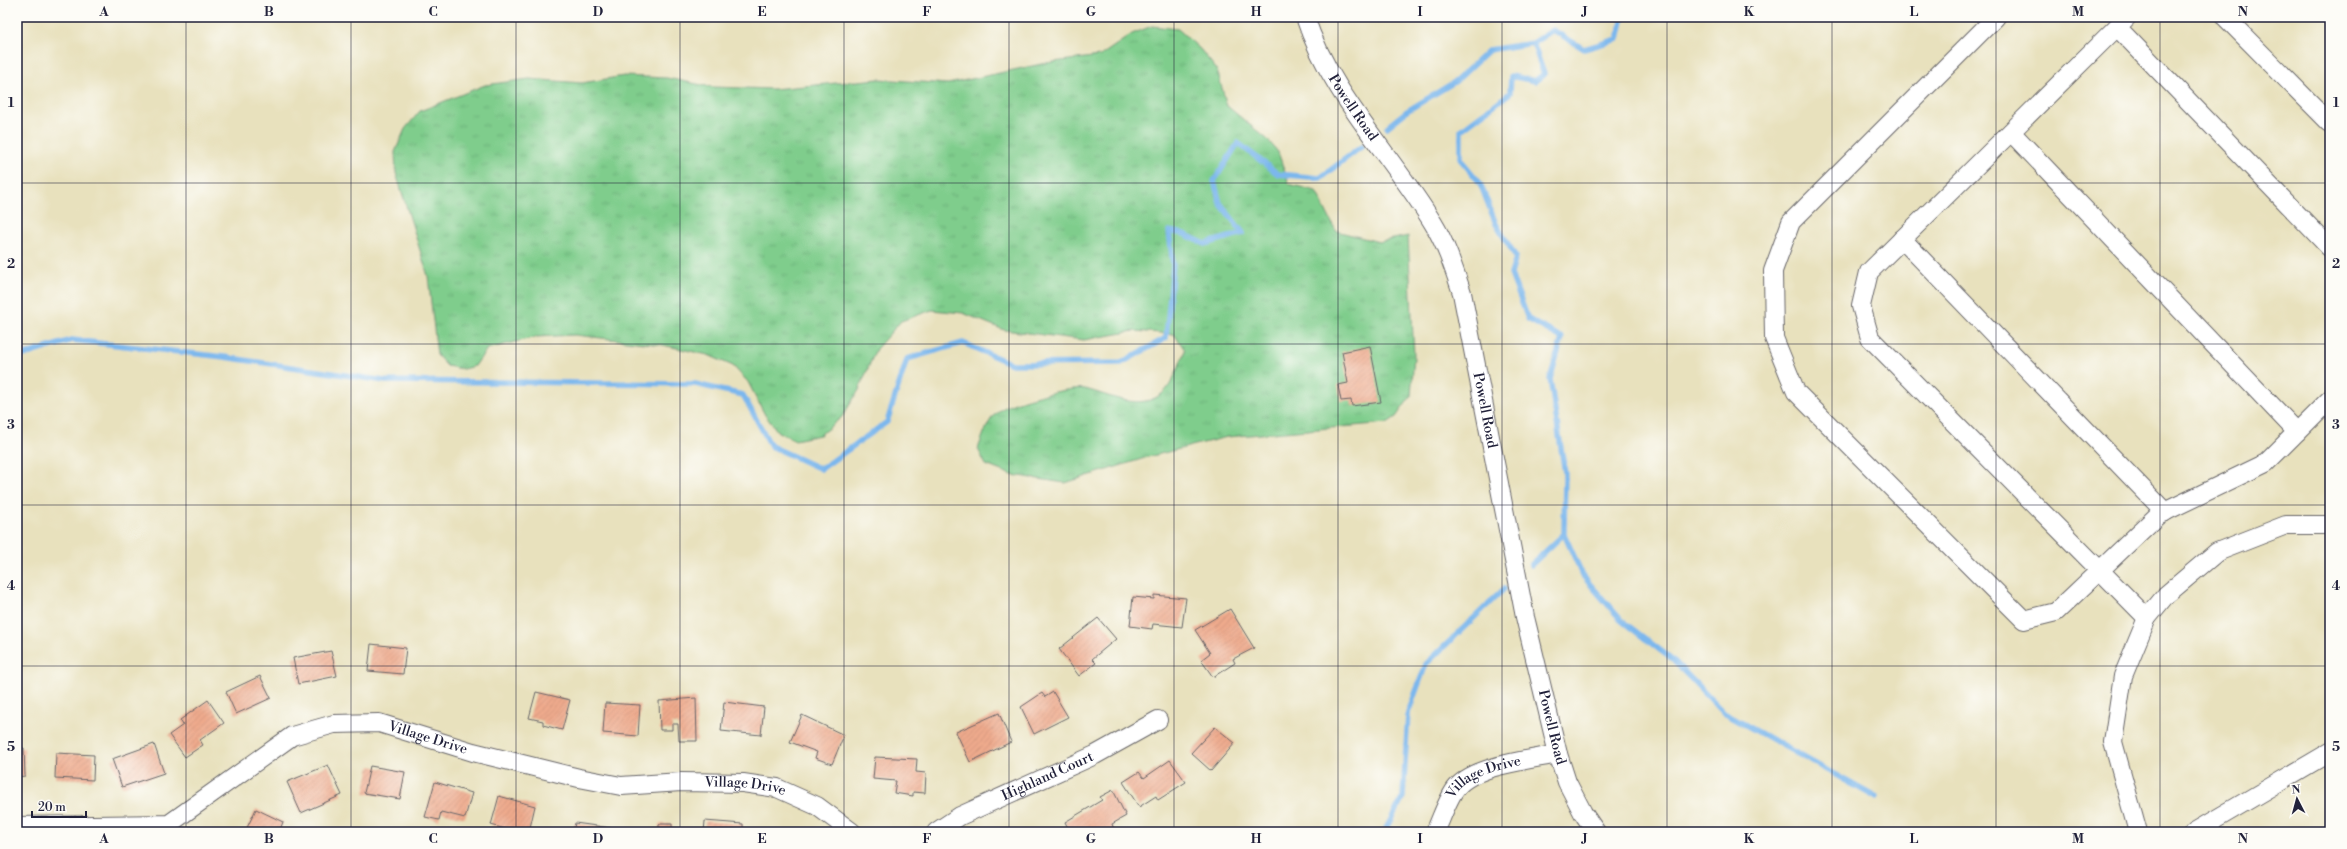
<svg xmlns="http://www.w3.org/2000/svg" width="2347" height="849" font-family="'Libre Bodoni',serif">
	<defs>
		<pattern id="grass-tufts" width="24" height="20" patternUnits="userSpaceOnUse"><rect width="24" height="20" fill="#7fcd8c"/><path d="M3 7l-1-3M5 7V3M7 7l1-3M15 17l-1-3M17 17v-4M19 17l1-3" fill="none" stroke="#6db07a"/></pattern>
		<pattern id="building-hatch" width="6" height="6" patternUnits="userSpaceOnUse"><rect width="6" height="6" fill="#eeaa8c"/><path d="M-1 1l2-2M0 6l6-6M5 7l2-2" fill="none" stroke="#cc927a"/></pattern>
	</defs>
	<rect width="100%" height="100%" fill="#fdfcf7"/>
	<filter id="ink" filterUnits="userSpaceOnUse"><feTurbulence type="fractalNoise" baseFrequency=".025" numOctaves="2"/><feDisplacementMap in="SourceGraphic" scale="8" xChannelSelector="R" yChannelSelector="G"/><feConvolveMatrix kernelMatrix="1 2 1 2 8 2 1 2 1" color-interpolation-filters="sRGB"/></filter>
	<filter id="wash" filterUnits="userSpaceOnUse"><feTurbulence type="fractalNoise" baseFrequency=".012" numOctaves="4" result="noise"/><feDisplacementMap in="SourceGraphic" scale="16" xChannelSelector="R" yChannelSelector="G"/><feGaussianBlur stdDeviation="0.9" result="paint"/><feColorMatrix in="noise" values="0 0 0 0 0 0 0 0 0 0 0 0 0 0 0 0 0 1.4 0 .05"/><feComposite in="paint" operator="in"/></filter>
	<g filter="url(#wash)">
		<rect width="100%" height="100%" fill="#e8e1bd"/>
		<path fill="url(#grass-tufts)" stroke="#507864" d="M 1152,26 L 1178,29 L 1200,49 L 1217,70 L 1227,106 L 1267,139 L 1278,152 L 1289,184 L 1316,191 L 1336,231 L 1379,242 L 1408,236 L 1414,356 L 1411,396 L 1396,417 L 1387,423 L 1227,437 L 1148,457 L 1065,483 L 1012,475 L 986,465 L 978,449 C 983,436 988,418 1000,410 C 1013,401 1071,386 1085,389 C 1110,395 1140,412 1163,393 C 1172,386 1181,361 1185,350 L 1174,334 L 1134,331 L 1084,340 L 1004,330 L 963,313 L 932,310 L 901,321 L 876,349 L 859,390 L 842,417 L 820,435 L 795,440 L 778,432 L 765,415 L 748,382 L 733,366 L 708,355 L 663,345 L 575,335 L 536,337 L 487,349 L 475,366 L 463,369 L 447,366 L 437,355 L 428,276 L 396,173 L 395,152 L 405,129 L 420,111 L 485,85 L 529,79 L 582,83 L 624,76 L 667,78 L 712,87 L 773,89 L 879,79 L 948,84 L 1046,63 L 1100,56 L 1132,34 Z"/>
		<g fill="none" stroke-linecap="round" stroke-linejoin="round">
			<path stroke="#7bb7ed" stroke-width="5.5" d="M 1533,43 L 1544,74 L 1535,81 L 1511,76 L 1510,93 L 1461,130 L 1461,160 L 1480,183 L 1496,224 L 1516,257 L 1511,274 L 1528,319 L 1562,338 L 1550,379 L 1565,473 L 1564,534 L 1583,576 L 1622,621 L 1673,660 L 1724,713 L 1877,798
				M 1387,127 L 1407,111 L 1456,81 L 1489,50 L 1533,43 L 1553,30 L 1584,49 L 1618,39 L 1623,17
				M 17,357 L 72,340 L 224,357 L 385,381 L 695,384 L 743,395 L 771,446 L 821,469 L 887,422 L 907,359 L 963,343 L 1012,364 L 1121,363 L 1166,338 L 1173,265 L 1169,231 L 1184,234 L 1205,244 L 1243,233 L 1220,203 L 1214,181 L 1238,143 L 1278,174 L 1320,178 L 1361,147
				M 1531,565 L 1564,534
				M 1384,832 L 1403,797 L 1408,713 L 1426,664 L 1504,589"/>
		</g>
		<g id="blocks">
			<path fill="url(#building-hatch)" d="M 1370,346 L 1381,402 L 1352,406 L 1351,400 L 1341,401 L 1338,385 L 1348,383 L 1342,352 Z
				M 1154,595 L 1186,598 L 1182,627 L 1153,624 L 1152,629 L 1130,626 L 1133,597 L 1154,599 Z
				M 1230,609 L 1254,648 L 1233,659 L 1235,663 L 1213,677 L 1201,660 L 1210,653 L 1195,630 Z
				M 1098,618 L 1116,639 L 1092,659 L 1096,663 L 1079,676 L 1059,649 Z
				M 371,644 L 406,648 L 403,674 L 368,671 Z
				M 331,651 L 337,676 L 298,684 L 293,658 Z
				M 260,676 L 271,698 L 236,714 L 226,692 Z
				M 536,692 L 570,700 L 562,730 L 543,725 L 543,721 L 529,718 Z
				M 1053,692 L 1068,717 L 1034,734 L 1021,707 L 1042,693 L 1045,697 Z
				M 696,698 L 697,741 L 679,741 L 678,724 L 672,724 L 672,730 L 660,730 L 659,701 Z
				M 208,700 L 224,723 L 200,740 L 203,745 L 185,757 L 169,735 L 183,725 L 180,720 Z
				M 724,702 L 764,707 L 761,735 L 721,731 Z
				M 605,703 L 640,705 L 638,736 L 603,733 Z
				M 999,713 L 1011,742 L 970,762 L 956,732 Z
				M 802,715 L 844,735 L 832,764 L 815,758 L 817,752 L 790,742 Z
				M 1215,727 L 1235,743 L 1211,771 L 1191,753 Z
				M 154,744 L 164,773 L 122,787 L 112,759 Z
				M 17,748 L 24,748 L 25,776 L 17,777 Z
				M 56,753 L 94,755 L 93,780 L 55,778 Z
				M 875,757 L 917,759 L 916,772 L 926,773 L 925,793 L 913,792 L 913,796 L 894,793 L 896,781 L 873,779 Z
				M 1170,760 L 1186,782 L 1158,800 L 1156,796 L 1139,807 L 1123,782 L 1139,772 L 1144,778 Z
				M 328,765 L 342,795 L 301,813 L 287,782 Z
				M 370,766 L 405,772 L 400,799 L 364,793 Z
				M 435,782 L 472,793 L 465,818 L 441,812 L 439,820 L 425,817 Z
				M 1113,790 L 1126,816 L 1112,824 L 1115,832 L 1102,832 L 1100,829 L 1094,832 L 1070,832 L 1065,822 L 1102,800 L 1100,797 Z
				M 499,796 L 535,806 L 529,832 L 516,832 L 491,825 Z
				M 256,809 L 283,822 L 279,832 L 245,832 Z
				M 705,821 L 743,824 L 743,832 L 704,832 Z
				M 575,823 L 611,828 L 611,832 L 573,832 Z
				M 659,824 L 672,824 L 672,832 L 629,832 L 659,830 Z"/>
		</g>
	</g>
	<g filter="url(#ink)">
		<use href="#blocks" fill-opacity="0" stroke="#676568" stroke-width="1"/>
		<g fill="none" stroke-linecap="round" stroke-linejoin="round">
			<g stroke="#676568" stroke-width="20">
				<g id="minor">
					<path id="s1" d="M 1305,17 C 1330,94 1391,154 1433,223 C 1446,244 1454,269 1462,293 L 1525,617 L 1558,754 L 1567,782 L 1583,813 L 1596,832"/>
					<path d="M 1996,17 L 1791,222 L 1773,271 L 1774,338 L 1796,392 L 2024,620 L 2056,612 L 2158,515 L 2266,463 L 2330,399"/>
					<path d="M 2127,17 L 1869,272 L 1861,306 L 1870,338 L 2147,618"/>
					<path d="M 2225,17 L 2330,123"/>
					<path d="M 2117,27 L 2330,248"/>
					<path d="M 2011,132 L 2297,432"/>
					<path d="M 1902,239 L 2165,512"/>
					<path id="s2" d="M 17,826 L 169,824 L 292,736 L 334,724 L 379,723 L 473,752 L 579,778 L 621,786 L 681,782 L 743,783 L 777,788 L 817,806 L 852,832"/>
					<path id="s3" d="M 936,832 L 960,816 L 1095,755 L 1158,720"/>
					<path id="s4" d="M 1435,832 C 1441,820 1448,797 1457,787 C 1476,765 1530,760 1558,754"/>
					<path d="M 2138,832 L 2113,742 L 2123,676 L 2147,618 L 2166,595 L 2217,552 L 2286,525 L 2330,525"/>
					<path d="M 2194,832 L 2330,752"/>
				</g>
			</g>
			<use href="#minor" stroke="#fff" stroke-width="18"/>
		</g>
	</g>
	<path fill="none" stroke="#22223b" stroke-width="1" stroke-opacity="0.55" d="M 186,17 L 186,832M 351,17 L 351,832M 516,17 L 516,832M 680,17 L 680,832M 844,17 L 844,832M 1009,17 L 1009,832M 1174,17 L 1174,832M 1338,17 L 1338,832M 1502,17 L 1502,832M 1667,17 L 1667,832M 1832,17 L 1832,832M 1996,17 L 1996,832M 2160,17 L 2160,832M 17,183 L 2330,183M 17,344 L 2330,344M 17,505 L 2330,505M 17,666 L 2330,666"/>
	<g text-anchor="middle" dominant-baseline="central" stroke-width="3" stroke-linejoin="round" paint-order="stroke">
		<g font-size="14" fill="#22223b" stroke="#fdfcf7">
			<text stroke="none"><textPath href="#s1" startOffset="103">Powell Road</textPath></text>
			<text stroke="none"><textPath href="#s1" startOffset="439">Powell Road</textPath></text>
			<text stroke="none"><textPath href="#s1" startOffset="763">Powell Road</textPath></text>
			<text stroke="none"><textPath href="#s2" startOffset="443">Village Drive</textPath></text>
			<text stroke="none"><textPath href="#s3" startOffset="125">Highland Court</textPath></text>
			<text stroke="none"><textPath href="#s4" startOffset="79">Village Drive</textPath></text>
			<text stroke="none"><textPath href="#s2" startOffset="767">Village Drive</textPath></text>
		</g>
	</g>
	<rect width="2347" height="849" fill="none" stroke="#fdfcf7" stroke-width="44"/>
	<g transform="translate(2297 799) rotate(354)" stroke="#fdfcf7" stroke-width="3" paint-order="stroke">
	<path d="M0-3L7 15L0 10L-7 15Z" fill="#22223b"/>
	<text y="-6" font-size="11" font-weight="bold" text-anchor="middle" fill="#22223b">N</text>
	</g>
	<path d="M32 811v6h54v-6" fill="none" stroke="#22223b" stroke-width="2"/>
	<text x="38" y="811" font-size="12" fill="#22223b" stroke="#fdfcf7" stroke-width="3" paint-order="stroke">20 m</text>
	<rect x="22" y="22" width="2303" height="805" fill="none" stroke="#22223b" stroke-width="1.5"/>
	<g font-size="13" text-anchor="middle" font-weight="bold" fill="#22223b">
		<text x="104" y="16">A</text>
		<text x="269" y="16">B</text>
		<text x="433" y="16">C</text>
		<text x="598" y="16">D</text>
		<text x="762" y="16">E</text>
		<text x="927" y="16">F</text>
		<text x="1091" y="16">G</text>
		<text x="1256" y="16">H</text>
		<text x="1420" y="16">I</text>
		<text x="1585" y="16">J</text>
		<text x="1749" y="16">K</text>
		<text x="1914" y="16">L</text>
		<text x="2078" y="16">M</text>
		<text x="2243" y="16">N</text>
		<text x="11" y="107">1</text>
		<text x="2336" y="107">1</text>
		<text x="11" y="268">2</text>
		<text x="2336" y="268">2</text>
		<text x="11" y="429">3</text>
		<text x="2336" y="429">3</text>
		<text x="11" y="590">4</text>
		<text x="2336" y="590">4</text>
		<text x="11" y="751">5</text>
		<text x="2336" y="751">5</text>
		<text x="104" y="843">A</text>
		<text x="269" y="843">B</text>
		<text x="433" y="843">C</text>
		<text x="598" y="843">D</text>
		<text x="762" y="843">E</text>
		<text x="927" y="843">F</text>
		<text x="1091" y="843">G</text>
		<text x="1256" y="843">H</text>
		<text x="1420" y="843">I</text>
		<text x="1585" y="843">J</text>
		<text x="1749" y="843">K</text>
		<text x="1914" y="843">L</text>
		<text x="2078" y="843">M</text>
		<text x="2243" y="843">N</text>
	</g>
</svg>
